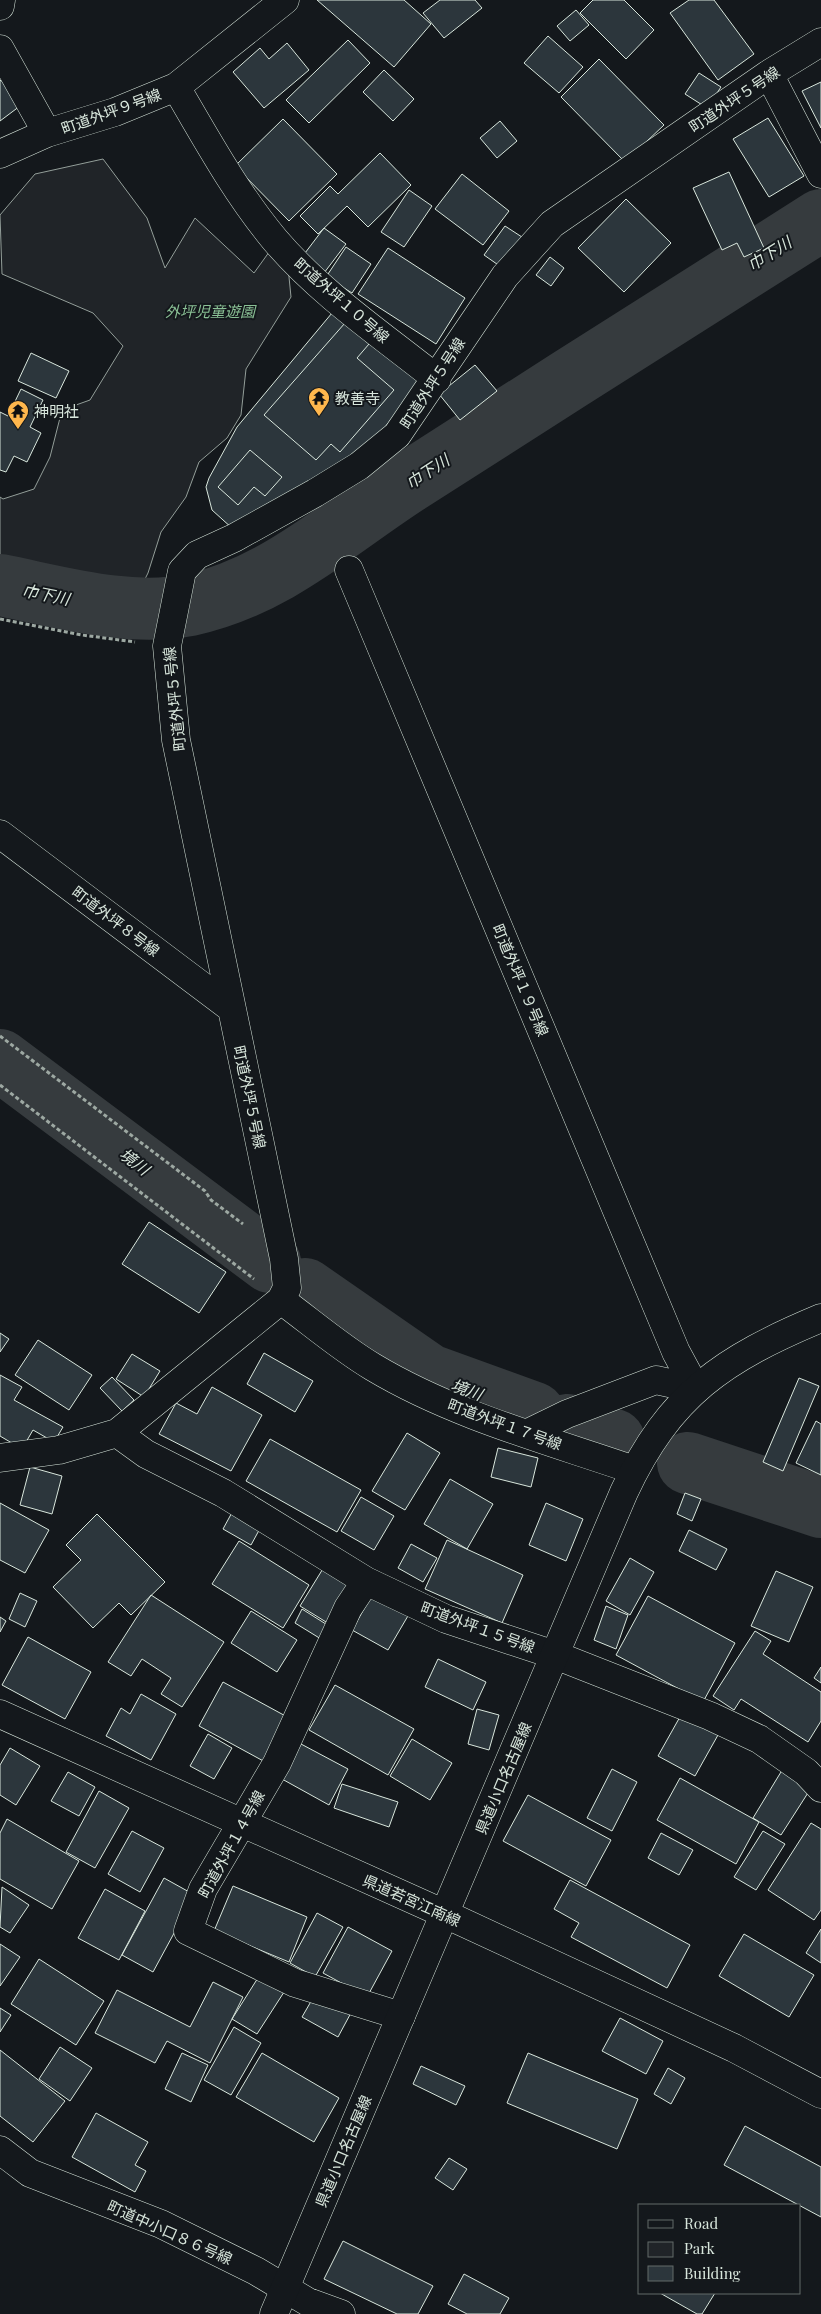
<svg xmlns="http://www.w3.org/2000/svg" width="821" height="2314" font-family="'Playfair Display','Noto Sans JP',serif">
	<rect width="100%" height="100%" fill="#14181c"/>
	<path fill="#202428" stroke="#939e99" d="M 103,159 L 147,218 L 165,268 L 195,218 L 254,273 L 272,248 L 288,267 L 291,297 L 246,369 L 241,415 L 227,438 L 199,462 L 186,497 L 161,532 L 148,573 L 128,613 L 77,616 L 0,600 L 0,497 L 3,499 L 34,489 L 50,457 L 62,410 L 90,400 L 123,346 L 93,313 L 2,274 L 0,215 L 35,174 Z"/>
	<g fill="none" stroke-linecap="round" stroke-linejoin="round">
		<path stroke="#363b3e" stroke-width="62" d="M 0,585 C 61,597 128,617 190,605 C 275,587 339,527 409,482 C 546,394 683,307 821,220
			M 0,1060 L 270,1262
			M 305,1289 L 429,1375 L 534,1413
			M 568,1425 L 614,1440
			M 688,1463 L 821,1507"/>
	</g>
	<path fill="#2c363c" stroke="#d8e6dc" d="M 317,0 L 404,0 L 431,24 L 394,67 Z
		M 440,0 L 475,0 L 482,8 L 444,38 L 423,13 Z
		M 593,0 L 624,0 L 654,30 L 626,59 L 580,13 Z
		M 689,0 L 714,0 L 754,54 L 718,80 L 670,13 Z
		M 576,10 L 589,25 L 570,41 L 557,26 Z
		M 548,36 L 583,67 L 559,93 L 524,63 Z
		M 348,40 L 370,63 L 309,123 L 286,100 Z
		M 287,43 L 309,70 L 264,108 L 233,72 L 260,48 L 269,59 Z
		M 599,59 L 664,125 L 625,162 L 561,97 Z
		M 384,70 L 414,99 L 393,121 L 363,92 Z
		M 699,73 L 721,87 L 707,108 L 685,94 Z
		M 1,80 L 20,106 L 0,121 L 0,81 Z
		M 821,82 L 821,128 L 802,91 Z
		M 768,118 L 804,176 L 769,197 L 733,139 Z
		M 283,119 L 337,174 L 289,221 L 235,166 Z
		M 500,121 L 517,141 L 497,158 L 480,138 Z
		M 380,153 L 411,185 L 368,227 L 347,206 L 318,234 L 300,216 L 330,186 L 338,194 Z
		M 729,172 L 764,248 L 744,257 L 737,243 L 722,250 L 693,188 Z
		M 462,174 L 509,211 L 483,245 L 435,209 Z
		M 409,190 L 432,206 L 404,247 L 381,232 Z
		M 626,199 L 671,243 L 624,292 L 578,248 Z
		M 505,226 L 525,239 L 504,269 L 484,255 Z
		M 324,228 L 346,244 L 324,273 L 302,257 Z
		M 346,247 L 371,264 L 352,293 L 326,277 Z
		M 388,248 L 465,298 L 436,344 L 358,294 Z
		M 550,257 L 564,268 L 551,286 L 536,275 Z
		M 337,307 L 423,378 L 382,431 L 345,466 L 233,529 L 212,510 L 206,487 L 209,478 L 237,427 Z
		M 345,323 L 369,344 L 357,358 L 394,390 L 340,452 L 331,444 L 316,460 L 264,415 Z
		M 31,353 L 69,371 L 56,398 L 18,381 Z
		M 475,365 L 497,391 L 460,420 L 439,394 Z
		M 21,389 L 43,400 L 30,427 L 41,433 L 27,462 L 14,456 L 6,472 L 0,470 L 0,412 L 8,416 Z
		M 250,450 L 282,477 L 265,496 L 254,487 L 238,505 L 218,487 Z
		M 149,1222 L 226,1272 L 199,1313 L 122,1264 Z
		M 0,1333 L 9,1339 L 0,1352 Z
		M 38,1340 L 92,1375 L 69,1410 L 15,1375 Z
		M 264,1353 L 313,1381 L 295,1412 L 247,1384 Z
		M 132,1354 L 160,1371 L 144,1397 L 116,1379 Z
		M 0,1375 L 22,1387 L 14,1400 L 63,1427 L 54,1442 L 33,1430 L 22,1449 L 0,1436 Z
		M 112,1377 L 134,1400 L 122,1411 L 100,1388 Z
		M 799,1378 L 819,1386 L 783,1471 L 763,1462 Z
		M 212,1387 L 262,1415 L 231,1471 L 159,1434 L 176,1403 L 197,1414 Z
		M 816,1421 L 821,1424 L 821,1475 L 796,1463 Z
		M 407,1433 L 440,1453 L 405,1510 L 372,1491 Z
		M 270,1439 L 361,1490 L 337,1532 L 246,1481 Z
		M 498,1448 L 538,1458 L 531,1487 L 491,1477 Z
		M 30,1467 L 62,1476 L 52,1514 L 20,1505 Z
		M 450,1479 L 493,1504 L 467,1549 L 424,1524 Z
		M 685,1493 L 701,1499 L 692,1521 L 677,1514 Z
		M 361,1497 L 394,1516 L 374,1550 L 341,1531 Z
		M 0,1503 L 49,1530 L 25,1573 L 0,1560 Z
		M 546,1503 L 583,1519 L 566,1561 L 529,1545 Z
		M 235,1507 L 263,1523 L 251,1545 L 223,1529 Z
		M 97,1514 L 165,1582 L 131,1615 L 119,1603 L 93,1628 L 53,1587 L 81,1560 L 66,1545 Z
		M 689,1530 L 727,1549 L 716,1570 L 679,1551 Z
		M 447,1540 L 523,1575 L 502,1623 L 425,1589 Z
		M 239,1541 L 309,1585 L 283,1628 L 212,1584 Z
		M 411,1544 L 437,1558 L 423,1582 L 398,1568 Z
		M 630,1558 L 654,1572 L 630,1615 L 606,1601 Z
		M 324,1567 L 355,1586 L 331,1625 L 300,1606 Z
		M 776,1571 L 813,1587 L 789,1642 L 751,1626 Z
		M 376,1588 L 412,1609 L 388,1650 L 352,1630 Z
		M 20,1593 L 37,1601 L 25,1627 L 9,1619 Z
		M 151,1595 L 224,1642 L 182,1707 L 161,1694 L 171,1678 L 142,1659 L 131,1676 L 108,1662 Z
		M 648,1596 L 735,1643 L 703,1702 L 616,1655 Z
		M 606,1606 L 628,1615 L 616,1649 L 594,1640 Z
		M 302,1609 L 329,1626 L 321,1639 L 295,1623 Z
		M 251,1611 L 297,1640 L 277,1672 L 231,1643 Z
		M 0,1617 L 6,1621 L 0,1632 Z
		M 755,1631 L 771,1641 L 763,1654 L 821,1692 L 821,1721 L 808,1742 L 741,1699 L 734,1710 L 713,1696 Z
		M 28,1637 L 91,1672 L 65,1719 L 2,1685 Z
		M 438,1659 L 486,1682 L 473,1710 L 425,1687 Z
		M 821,1667 L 821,1683 L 814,1678 Z
		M 223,1682 L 291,1719 L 267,1763 L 199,1726 Z
		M 335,1685 L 414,1729 L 388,1775 L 309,1730 Z
		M 141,1694 L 176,1714 L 151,1760 L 106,1736 L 121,1708 L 130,1714 Z
		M 477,1709 L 499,1715 L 489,1750 L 468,1744 Z
		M 681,1715 L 718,1735 L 695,1776 L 658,1756 Z
		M 208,1734 L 232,1748 L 214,1779 L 190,1766 Z
		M 412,1739 L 452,1763 L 430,1800 L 390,1776 Z
		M 301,1744 L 348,1769 L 329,1805 L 282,1779 Z
		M 10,1748 L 40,1766 L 16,1805 L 0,1795 L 0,1765 Z
		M 784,1767 L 813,1785 L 781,1835 L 753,1818 Z
		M 612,1769 L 637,1782 L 612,1831 L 587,1818 Z
		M 68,1772 L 95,1787 L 79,1816 L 51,1801 Z
		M 680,1778 L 759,1822 L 736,1864 L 657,1820 Z
		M 342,1784 L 398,1802 L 389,1827 L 334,1808 Z
		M 99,1791 L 129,1808 L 95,1868 L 66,1852 Z
		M 528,1795 L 611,1840 L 586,1886 L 503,1841 Z
		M 7,1819 L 79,1861 L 52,1909 L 0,1879 L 0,1833 Z
		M 811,1823 L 821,1829 L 821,1910 L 814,1920 L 768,1890 Z
		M 132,1831 L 164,1848 L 140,1892 L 108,1874 Z
		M 763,1831 L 785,1844 L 756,1890 L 734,1877 Z
		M 661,1833 L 693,1850 L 679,1875 L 648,1858 Z
		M 164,1878 L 200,1898 L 179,1924 L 153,1972 L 122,1955 Z
		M 570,1880 L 690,1945 L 667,1988 L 571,1937 L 579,1923 L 554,1909 Z
		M 233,1886 L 307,1917 L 289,1962 L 214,1931 Z
		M 2,1887 L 29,1905 L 10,1933 L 0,1927 Z
		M 105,1889 L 145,1911 L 119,1960 L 78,1938 Z
		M 317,1913 L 343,1927 L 315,1977 L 290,1963 Z
		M 348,1927 L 392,1951 L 367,1997 L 323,1973 Z
		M 821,1929 L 821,1963 L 806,1953 Z
		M 744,1934 L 814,1975 L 789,2017 L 719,1976 Z
		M 0,1944 L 20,1957 L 0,1986 Z
		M 39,1959 L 104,2001 L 76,2045 L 11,2004 Z
		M 261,1973 L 286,1989 L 257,2034 L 232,2019 Z
		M 213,1982 L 243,1997 L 210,2063 L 167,2041 L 155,2063 L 95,2033 L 117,1990 L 190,2027 Z
		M 317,1991 L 352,2011 L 338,2037 L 302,2017 Z
		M 0,2008 L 11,2015 L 0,2032 Z
		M 620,2018 L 663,2041 L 646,2074 L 602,2051 Z
		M 234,2027 L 261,2043 L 231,2095 L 204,2080 Z
		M 60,2047 L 92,2068 L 70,2101 L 39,2079 Z
		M 0,2050 L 65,2101 L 33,2142 L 0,2116 Z
		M 182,2053 L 208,2065 L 191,2102 L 165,2089 Z
		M 262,2053 L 339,2098 L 314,2142 L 236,2097 Z
		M 528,2053 L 638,2099 L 617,2149 L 507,2103 Z
		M 421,2066 L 465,2086 L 456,2105 L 413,2084 Z
		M 668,2068 L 685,2078 L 671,2104 L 654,2094 Z
		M 96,2113 L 148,2142 L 135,2165 L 146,2171 L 135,2192 L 72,2157 Z
		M 745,2126 L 821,2167 L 821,2217 L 724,2165 Z
		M 449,2158 L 467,2169 L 453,2190 L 435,2178 Z
		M 343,2241 L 433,2286 L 418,2314 L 397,2314 L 324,2279 Z
		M 464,2274 L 509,2298 L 500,2314 L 467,2314 L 448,2304 Z
		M 660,2293 L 715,2293 L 702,2314 L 697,2314 Z"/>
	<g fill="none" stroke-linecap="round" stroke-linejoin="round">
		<g stroke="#d8e6dc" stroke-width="29">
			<path id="minor" d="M 0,6 L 1,0
				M 0,49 L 47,133
				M 769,74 L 821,174
				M 176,87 C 207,140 236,193 275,240 C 321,294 382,335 437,379
				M 0,154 L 47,133 L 115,112 L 176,87 L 285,0
				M 349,570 L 676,1352 L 696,1389
				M 0,834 L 231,1008
				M 281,1300 C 311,1322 341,1348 373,1367 C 453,1415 547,1440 634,1470
				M 117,1433 L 146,1454 L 223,1493 L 366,1581 L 446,1619 L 555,1655 L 710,1716 L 759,1739 L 806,1772 L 821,1788
				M 528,1433 L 567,1414 L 656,1380 L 696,1389
				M 0,1458 L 59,1450 L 117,1433 L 281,1300 L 287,1288 L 284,1259 L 176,740 L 167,646 L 182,571 L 197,555 L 234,538 L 315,493 L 359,466 L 397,435 L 505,276 L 552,224 L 769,74 L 821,42
				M 366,1581 L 348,1608 L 277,1763 L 203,1889 L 188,1931 L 295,1983 L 401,2016
				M 0,2150 L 30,2173 L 161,2224 L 256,2271 L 308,2302 L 341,2314"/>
		</g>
		<g stroke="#d8e6dc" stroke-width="29">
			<path id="major" d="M 0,1714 L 445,1914 L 734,2048 L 821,2094
				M 274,2314 L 624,1492 C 670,1394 723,1359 821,1318"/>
		</g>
		<path stroke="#9da8a2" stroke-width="3" stroke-dasharray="4 2.5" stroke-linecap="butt" d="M 0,619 L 82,635 L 135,642
			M 0,1036 L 205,1191 L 211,1200 L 243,1224
			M 0,1085 L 254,1279"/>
		<use href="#minor" stroke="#14181c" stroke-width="28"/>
		<use href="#major" stroke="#14181c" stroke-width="28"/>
	</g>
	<defs>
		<g id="temple-pin" transform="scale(1.125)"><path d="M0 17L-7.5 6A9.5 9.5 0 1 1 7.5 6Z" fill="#ffb74d" stroke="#14181c"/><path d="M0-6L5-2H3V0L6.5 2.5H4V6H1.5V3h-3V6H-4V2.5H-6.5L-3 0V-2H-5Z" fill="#111"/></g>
	</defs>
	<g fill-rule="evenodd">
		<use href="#temple-pin" x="319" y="398"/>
		<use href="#temple-pin" x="18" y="411"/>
	</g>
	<g text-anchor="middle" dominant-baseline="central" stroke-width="4" stroke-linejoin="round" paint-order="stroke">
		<g font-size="15" fill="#d8e6dc" stroke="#14181c">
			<text transform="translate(734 99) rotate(-34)">町道外坪５号線</text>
			<text transform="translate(111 111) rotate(-20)">町道外坪９号線</text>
			<text transform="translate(342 300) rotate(41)">町道外坪１０号線</text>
			<text transform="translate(432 383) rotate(-57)">町道外坪５号線</text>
			<text transform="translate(174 699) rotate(-96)">町道外坪５号線</text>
			<text transform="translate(116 921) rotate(37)">町道外坪８号線</text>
			<text transform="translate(521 980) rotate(67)">町道外坪１９号線</text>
			<text transform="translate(250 1097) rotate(78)">町道外坪５号線</text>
			<text transform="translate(505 1424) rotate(20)">町道外坪１７号線</text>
			<text transform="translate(478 1627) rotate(20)">町道外坪１５号線</text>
			<text transform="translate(503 1778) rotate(-67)">県道小口名古屋線</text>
			<text transform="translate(231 1844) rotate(-61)">町道外坪１４号線</text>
			<text transform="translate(412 1900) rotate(24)">県道若宮江南線</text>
			<text transform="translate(343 2151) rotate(-67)">県道小口名古屋線</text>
			<text transform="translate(170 2232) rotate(24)">町道中小口８６号線</text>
		</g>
		<g font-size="15" font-style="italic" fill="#8ac095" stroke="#14181c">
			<text x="210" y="311">外坪児童遊園</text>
		</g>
		<g font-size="15" fill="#d8e6dc" stroke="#14181c" text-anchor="start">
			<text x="335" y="398">教善寺</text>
			<text x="34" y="411">神明社</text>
		</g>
		<g font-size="16" font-style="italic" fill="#d8e6dc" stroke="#14181c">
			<text transform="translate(769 253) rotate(-32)">巾下川</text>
			<text transform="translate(427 471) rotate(-33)">巾下川</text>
			<text transform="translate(46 594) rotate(11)">巾下川</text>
			<text transform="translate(135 1161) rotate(37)">境川</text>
			<text transform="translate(467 1389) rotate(20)">境川</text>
		</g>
	</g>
	<rect x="638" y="2204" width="162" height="90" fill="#14181c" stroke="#626a69"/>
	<rect x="648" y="2220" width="25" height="8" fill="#14181c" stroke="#626a69"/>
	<text x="684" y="2229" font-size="15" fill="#d8e6dc">Road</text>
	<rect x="648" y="2242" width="25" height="15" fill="#202428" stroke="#626a69"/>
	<text x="684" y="2254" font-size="15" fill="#d8e6dc">Park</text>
	<rect x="648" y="2266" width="25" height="15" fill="#2c363c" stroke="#626a69"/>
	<text x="684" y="2279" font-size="15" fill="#d8e6dc">Building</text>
</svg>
